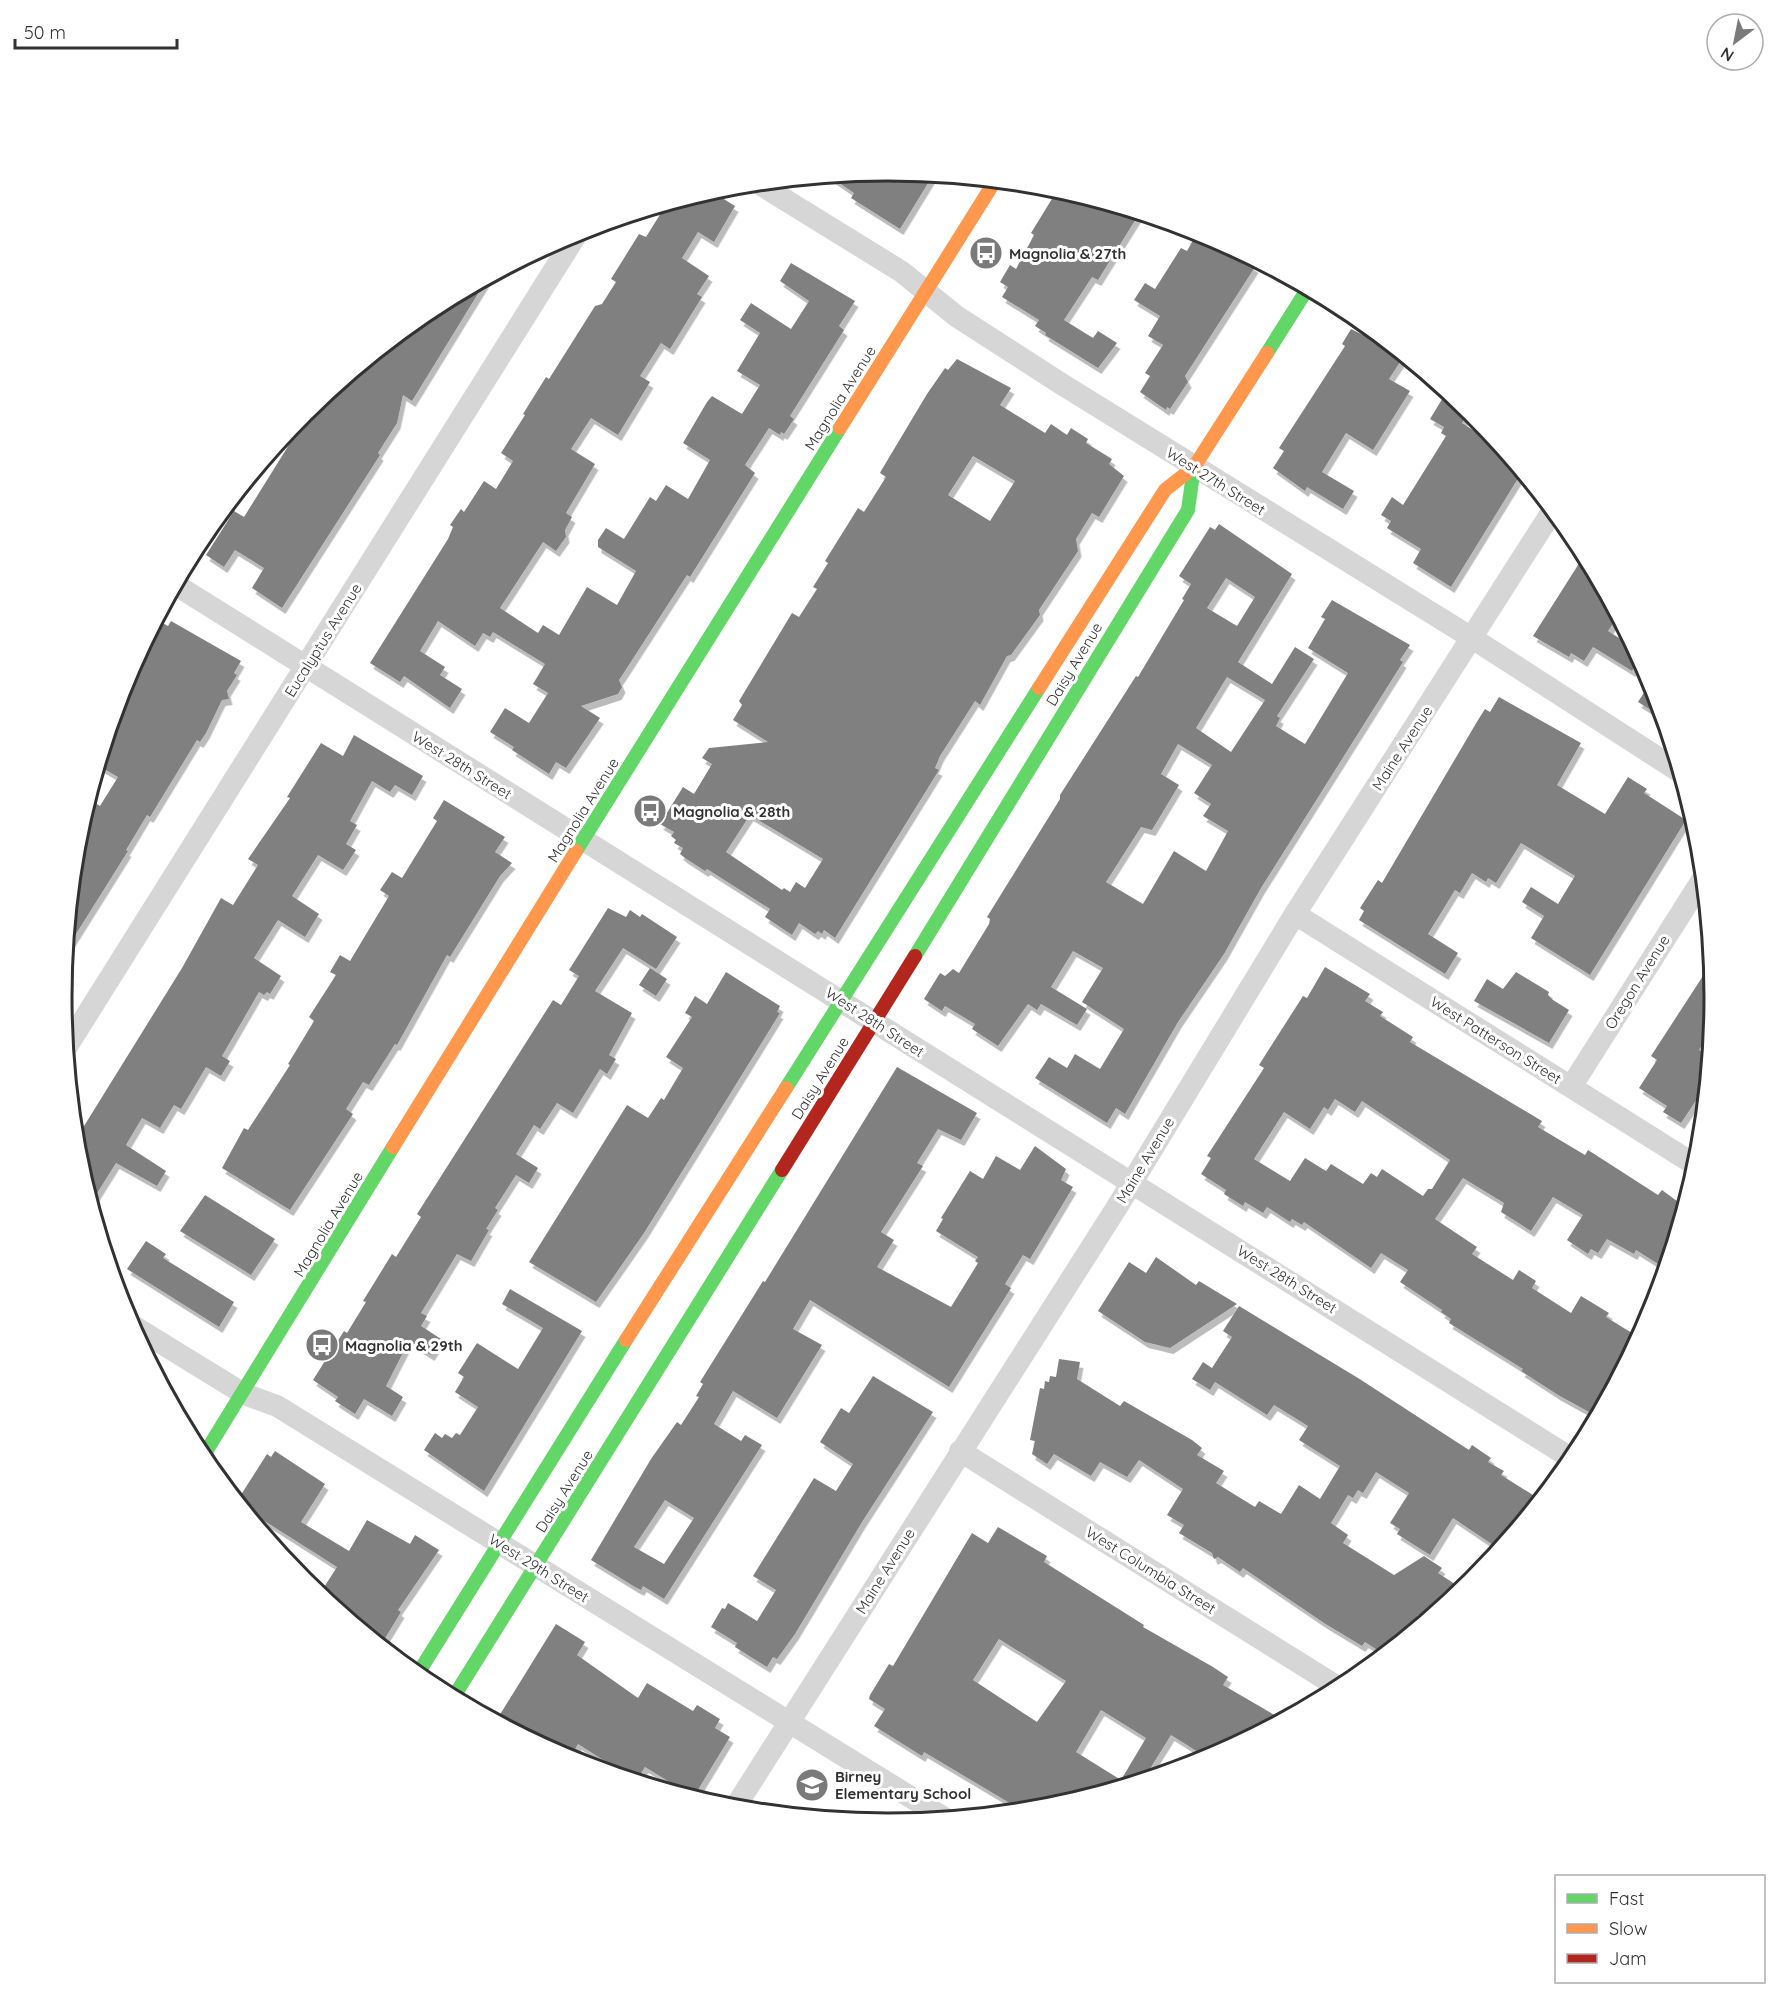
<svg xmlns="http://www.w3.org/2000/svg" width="1777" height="1995" font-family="Quicksand,sans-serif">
	<defs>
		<filter id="shadow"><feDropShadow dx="3.5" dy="6" stdDeviation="0" flood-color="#0004"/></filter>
	</defs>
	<rect width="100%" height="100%" fill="#fff"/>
	<path fill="#808080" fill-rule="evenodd" filter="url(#shadow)" d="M 889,171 L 933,175 L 900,229 L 851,198 L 854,193 L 829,176 Z
		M 1058,189 L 1139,214 L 1098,280 L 1092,277 L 1064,320 L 1093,338 L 1098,331 L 1117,343 L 1098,368 L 1045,335 L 1046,333 L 1035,326 L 1039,320 L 1002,297 L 1008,287 L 1000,282 L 1010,265 L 1016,269 L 1034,235 L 1031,233 Z
		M 711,191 L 735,206 L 714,242 L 698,232 L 682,258 L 709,276 L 697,294 L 702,297 L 670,349 L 661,343 L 640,376 L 650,382 L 618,435 L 591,418 L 571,449 L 595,464 L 566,513 L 572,517 L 565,530 L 566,537 L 556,551 L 543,542 L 500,608 L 538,633 L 543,625 L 559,635 L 587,587 L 617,605 L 636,571 L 598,547 L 598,540 L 606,528 L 624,539 L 650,497 L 656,501 L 666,485 L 688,499 L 710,460 L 683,443 L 707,402 L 712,396 L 742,414 L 760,385 L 737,371 L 760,333 L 740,320 L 751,303 L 791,329 L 809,301 L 780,281 L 791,263 L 855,301 L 839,326 L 844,330 L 790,416 L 794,419 L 784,434 L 781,432 L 780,435 L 769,428 L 745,465 L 755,473 L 690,577 L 687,575 L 625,671 L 619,680 L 622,687 L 618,694 L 581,706 L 600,718 L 566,768 L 556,762 L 549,774 L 512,750 L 514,747 L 490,732 L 505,708 L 529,723 L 548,693 L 533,684 L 545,664 L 493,632 L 490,637 L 483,633 L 475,646 L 438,621 L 420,651 L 445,667 L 440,675 L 462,689 L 450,708 L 404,676 L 400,682 L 370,663 L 448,539 L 453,527 L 450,525 L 461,509 L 464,512 L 484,481 L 496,489 L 513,461 L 501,453 L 525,415 L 523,414 L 546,377 L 549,379 L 595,306 L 602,304 L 616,282 L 611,279 L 639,234 L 646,237 L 666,205 Z
		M 1197,233 L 1210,239 L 1211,237 L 1253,259 L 1250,264 L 1255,267 L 1185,376 L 1188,382 L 1170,409 L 1167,407 L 1166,410 L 1140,392 L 1150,376 L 1145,373 L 1163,345 L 1148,336 L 1160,316 L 1134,300 L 1145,283 L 1155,289 L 1181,248 L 1187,251 Z
		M 487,279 L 412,401 L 403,395 L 397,423 L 378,453 L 380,455 L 282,608 L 252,588 L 264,568 L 235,550 L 224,567 L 206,555 L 234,511 L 244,517 L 315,403 L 429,310 Z
		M 1351,329 L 1363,335 L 1374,331 L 1404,356 L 1389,379 L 1410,391 L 1373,450 L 1346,433 L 1322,472 L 1354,491 L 1343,509 L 1307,487 L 1305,491 L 1273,468 L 1284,451 L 1279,448 L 1345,346 L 1342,344 Z
		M 957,359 L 1011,388 L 1000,405 L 1045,433 L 1051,424 L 1067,435 L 1071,428 L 1088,439 L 1086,443 L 1112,459 L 1109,464 L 1124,476 L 1099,517 L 1092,513 L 1076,539 L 1078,551 L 1039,610 L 1040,615 L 1011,655 L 1007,656 L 980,705 L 975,701 L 940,756 L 935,768 L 939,770 L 835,938 L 824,930 L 822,934 L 818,931 L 815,934 L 799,923 L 792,935 L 765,917 L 770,909 L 707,869 L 705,871 L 685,858 L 680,854 L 683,848 L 674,843 L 676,840 L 671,836 L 674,832 L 660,824 L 683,787 L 694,794 L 712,764 L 702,758 L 709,748 L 768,742 L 733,720 L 742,705 L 739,701 L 792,613 L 799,617 L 817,589 L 813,587 L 828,563 L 825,561 L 858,508 L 864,512 L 886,477 L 880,473 L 881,471 L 927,394 L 945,368 L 948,370 ZM 973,456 L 1015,481 L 990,521 L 948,495 ZM 750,815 L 823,859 L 805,888 L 796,882 L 790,892 L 784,888 L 782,890 L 726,852 Z
		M 1447,391 L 1470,410 L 1462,423 L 1492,442 L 1494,438 L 1522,472 L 1451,587 L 1413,563 L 1421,549 L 1387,528 L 1391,521 L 1381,515 L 1392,497 L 1403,505 L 1446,436 L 1441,433 L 1444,427 L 1430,419 Z
		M 1219,524 L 1292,574 L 1238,662 L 1272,684 L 1295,647 L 1314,659 L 1277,716 L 1280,718 L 1276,726 L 1305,744 L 1348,673 L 1308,648 L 1325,619 L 1321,617 L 1332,600 L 1410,645 L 1400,660 L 1403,662 L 1261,888 L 1224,954 L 1178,1022 L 1125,1114 L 1116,1108 L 1107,1123 L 1035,1078 L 1049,1057 L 1067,1068 L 1075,1054 L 1100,1069 L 1124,1029 L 1082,1002 L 1103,968 L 1073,951 L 1051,987 L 1087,1009 L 1077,1025 L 1041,1004 L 1037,1010 L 1028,1004 L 998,1046 L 972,1029 L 975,1024 L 945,1006 L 942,1011 L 924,999 L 940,973 L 945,976 L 953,969 L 959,973 L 989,924 L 990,919 L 987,917 L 1060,799 L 1060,795 L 1136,676 L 1138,677 L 1184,600 L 1182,599 L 1191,584 L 1179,576 L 1210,527 L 1215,530 ZM 1226,578 L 1255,597 L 1237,626 L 1207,608 ZM 1227,677 L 1265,700 L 1231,752 L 1196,728 ZM 1178,744 L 1212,765 L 1194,793 L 1211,804 L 1203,816 L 1228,831 L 1206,871 L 1174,851 L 1143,904 L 1106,882 L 1141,827 L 1152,830 L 1179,785 L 1161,774 Z
		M 1585,554 L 1618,616 L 1608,631 L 1635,648 L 1640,658 L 1632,671 L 1593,647 L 1584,661 L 1571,653 L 1569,657 L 1533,636 Z
		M 157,620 L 168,626 L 171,621 L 241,661 L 234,673 L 237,675 L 227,691 L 229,699 L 222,700 L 206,733 L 200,742 L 197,740 L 150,817 L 147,815 L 126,850 L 128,851 L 66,950 L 77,836 L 89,799 L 100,806 L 118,777 L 99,766 L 103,753 L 121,723 L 113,718 L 114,715 L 138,675 L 133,673 L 153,642 L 147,638 Z
		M 1652,680 L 1653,681 L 1664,718 L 1638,702 Z
		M 1499,697 L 1581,743 L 1557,785 L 1605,814 L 1628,777 L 1647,789 L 1644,793 L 1686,820 L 1590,975 L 1531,938 L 1544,916 L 1522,902 L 1531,887 L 1558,904 L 1575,876 L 1521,843 L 1496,883 L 1488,878 L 1486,882 L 1472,873 L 1460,893 L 1455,890 L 1428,934 L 1458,953 L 1445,974 L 1359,920 L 1364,911 L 1360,908 L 1378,880 L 1382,883 L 1478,720 L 1485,709 L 1490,712 Z
		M 354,735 L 423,776 L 412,795 L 395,785 L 390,792 L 372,781 L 350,821 L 357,825 L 346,844 L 356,850 L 343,870 L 318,855 L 292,896 L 319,914 L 305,937 L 278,920 L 254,958 L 281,976 L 270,994 L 267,992 L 264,995 L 259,992 L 222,1056 L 230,1061 L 221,1076 L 206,1067 L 181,1109 L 174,1105 L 160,1128 L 142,1118 L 126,1145 L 166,1171 L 157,1186 L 116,1163 L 91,1203 L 77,1158 L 76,1139 L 182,968 L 221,898 L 233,905 L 258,865 L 248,859 L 290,798 L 287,797 L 321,743 L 343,756 Z
		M 444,800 L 505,837 L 495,852 L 512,863 L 500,876 L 450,957 L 447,955 L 397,1045 L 395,1044 L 369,1085 L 363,1082 L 346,1109 L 353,1114 L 290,1210 L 222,1168 L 244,1128 L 248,1130 L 290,1065 L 288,1064 L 314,1021 L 309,1017 L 336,975 L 330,972 L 340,955 L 350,961 L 389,896 L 380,890 L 392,872 L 402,878 L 437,821 L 433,818 Z
		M 608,908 L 626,917 L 630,910 L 640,917 L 642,914 L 677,937 L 656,969 L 623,948 L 595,991 L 632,1013 L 609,1055 L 616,1059 L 607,1074 L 600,1069 L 573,1113 L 557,1103 L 540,1129 L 534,1125 L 516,1154 L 538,1168 L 529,1183 L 516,1175 L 495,1208 L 498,1210 L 486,1229 L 489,1230 L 471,1261 L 457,1254 L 421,1313 L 427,1316 L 421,1326 L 441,1339 L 431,1355 L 409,1341 L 386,1386 L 403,1397 L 392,1416 L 364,1399 L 355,1414 L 335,1401 L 338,1397 L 313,1380 L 344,1331 L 347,1333 L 366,1302 L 363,1301 L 392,1254 L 396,1257 L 421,1217 L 417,1214 L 553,1000 L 561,1005 L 579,976 L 569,970 Z
		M 1712,962 L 1715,998 L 1713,1028 L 1699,1050 L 1710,1057 L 1707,1084 L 1681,1123 L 1663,1112 L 1667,1106 L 1639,1088 L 1657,1060 L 1651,1056 Z
		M 1325,967 L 1370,994 L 1365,1001 L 1383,1012 L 1380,1016 L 1413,1037 L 1410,1042 L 1542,1121 L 1538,1127 L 1585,1155 L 1588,1150 L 1658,1195 L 1662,1190 L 1685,1207 L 1666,1269 L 1636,1250 L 1634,1254 L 1607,1239 L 1598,1253 L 1591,1249 L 1588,1254 L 1567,1240 L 1583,1215 L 1553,1197 L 1531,1231 L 1501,1212 L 1504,1203 L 1463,1178 L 1435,1219 L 1477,1247 L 1472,1254 L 1513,1280 L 1519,1270 L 1536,1281 L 1532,1288 L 1571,1313 L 1581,1296 L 1609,1313 L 1606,1317 L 1640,1338 L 1600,1413 L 1592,1408 L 1589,1412 L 1558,1395 L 1521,1371 L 1523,1369 L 1449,1323 L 1451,1319 L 1441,1312 L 1442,1310 L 1400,1282 L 1408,1270 L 1381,1253 L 1371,1268 L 1304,1222 L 1302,1225 L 1292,1219 L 1290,1222 L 1267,1207 L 1263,1213 L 1245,1202 L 1243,1206 L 1224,1194 L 1226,1190 L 1201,1174 L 1211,1158 L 1207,1156 L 1264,1068 L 1259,1065 L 1303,996 L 1307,998 ZM 1335,1099 L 1355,1112 L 1362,1101 L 1450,1160 L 1432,1189 L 1428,1189 L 1423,1196 L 1382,1169 L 1377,1177 L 1371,1173 L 1363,1184 L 1331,1164 L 1326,1171 L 1305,1158 L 1290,1181 L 1254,1159 L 1284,1112 L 1310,1129 L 1324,1107 L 1328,1110 Z
		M 650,968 L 667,979 L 656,996 L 639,985 Z
		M 726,972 L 780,1006 L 777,1012 L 780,1013 L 644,1233 L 596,1302 L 529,1262 L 627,1105 L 648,1118 L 661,1098 L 664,1100 L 683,1068 L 666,1057 L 692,1017 L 685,1013 L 695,996 L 707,1004 Z
		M 1516,972 L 1549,992 L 1548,995 L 1553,1000 L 1569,1010 L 1549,1043 L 1474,1001 L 1487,979 L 1503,989 Z
		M 897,1067 L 977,1113 L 961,1140 L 938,1129 L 917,1163 L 923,1166 L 881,1232 L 894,1240 L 877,1267 L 951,1307 L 978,1263 L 975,1261 L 978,1257 L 936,1231 L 943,1219 L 941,1218 L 970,1171 L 983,1179 L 996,1156 L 1020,1170 L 1035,1146 L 1066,1169 L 1061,1180 L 1073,1187 L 1030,1259 L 1023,1255 L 1005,1284 L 1011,1288 L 949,1387 L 810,1300 L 793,1329 L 822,1345 L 777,1418 L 733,1391 L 714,1424 L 741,1441 L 745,1435 L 762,1445 L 664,1599 L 643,1586 L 641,1590 L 635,1587 L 591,1560 L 651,1459 L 677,1422 L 681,1425 L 699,1397 L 696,1396 L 703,1384 L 700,1382 L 763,1281 L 765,1282 ZM 665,1500 L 694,1518 L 664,1564 L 634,1547 Z
		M 205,1195 L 275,1239 L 251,1275 L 180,1231 Z
		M 146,1241 L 166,1254 L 163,1258 L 234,1302 L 219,1327 L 127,1269 Z
		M 1156,1257 L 1196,1285 L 1199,1281 L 1237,1304 L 1170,1348 L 1145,1342 L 1098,1311 L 1129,1262 L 1146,1273 Z
		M 510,1289 L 582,1331 L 484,1491 L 424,1450 L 435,1433 L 442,1438 L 445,1434 L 452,1438 L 456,1433 L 460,1435 L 478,1407 L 455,1392 L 464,1377 L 458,1373 L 477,1343 L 518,1369 L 543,1328 L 502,1304 Z
		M 1239,1306 L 1358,1378 L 1469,1450 L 1472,1445 L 1491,1458 L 1488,1462 L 1504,1471 L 1501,1475 L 1541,1500 L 1506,1542 L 1498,1537 L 1493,1545 L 1453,1518 L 1430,1555 L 1397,1534 L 1400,1529 L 1390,1523 L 1409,1493 L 1376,1472 L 1363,1493 L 1358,1490 L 1353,1498 L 1348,1495 L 1331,1523 L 1348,1535 L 1343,1543 L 1394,1575 L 1424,1556 L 1442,1568 L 1438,1573 L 1461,1588 L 1455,1597 L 1427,1620 L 1418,1615 L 1402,1641 L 1385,1655 L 1365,1642 L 1362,1646 L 1324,1623 L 1243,1568 L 1240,1572 L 1218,1557 L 1214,1559 L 1212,1553 L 1179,1533 L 1184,1525 L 1167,1515 L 1183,1489 L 1139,1460 L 1127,1477 L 1100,1462 L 1091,1476 L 1054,1454 L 1047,1464 L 1032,1454 L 1035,1441 L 1030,1440 L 1040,1388 L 1044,1389 L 1045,1381 L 1049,1382 L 1050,1376 L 1056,1377 L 1059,1359 L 1080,1362 L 1077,1379 L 1120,1406 L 1124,1401 L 1192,1440 L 1202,1448 L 1197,1455 L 1224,1471 L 1216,1483 L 1255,1507 L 1259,1501 L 1281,1514 L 1299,1485 L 1320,1499 L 1340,1466 L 1299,1440 L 1308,1426 L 1274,1405 L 1267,1415 L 1215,1382 L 1210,1390 L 1192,1379 L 1203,1362 L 1212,1368 L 1232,1337 L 1223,1331 Z
		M 873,1376 L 933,1412 L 862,1522 L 795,1634 L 777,1659 L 773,1657 L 767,1667 L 735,1647 L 737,1643 L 711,1627 L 722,1608 L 725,1609 L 728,1603 L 757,1621 L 776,1590 L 753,1576 L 814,1478 L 836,1491 L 853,1464 L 820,1442 L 841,1408 L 849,1413 Z
		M 275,1451 L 325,1484 L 301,1522 L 349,1551 L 367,1520 L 410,1544 L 415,1535 L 439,1550 L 398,1610 L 401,1612 L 381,1645 L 319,1595 L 337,1567 L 263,1520 L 259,1527 L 237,1501 L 267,1454 L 271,1457 Z
		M 998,1527 L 1047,1556 L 1044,1562 L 1144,1625 L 1143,1627 L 1213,1667 L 1228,1677 L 1223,1685 L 1283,1720 L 1234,1746 L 1226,1741 L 1216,1756 L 1209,1759 L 1171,1735 L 1143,1780 L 1050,1809 L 1023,1811 L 924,1752 L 922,1756 L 874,1726 L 885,1709 L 869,1699 L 870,1695 L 889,1664 L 893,1666 L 972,1533 L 988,1543 ZM 999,1639 L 1066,1681 L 1037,1722 L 973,1680 ZM 1101,1710 L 1146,1738 L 1121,1780 L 1076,1752 Z
		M 556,1624 L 585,1642 L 577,1655 L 638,1698 L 647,1683 L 693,1711 L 697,1705 L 720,1719 L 715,1728 L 730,1737 L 693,1798 L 672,1792 L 676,1786 L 645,1767 L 636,1781 L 616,1775 L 619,1770 L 578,1744 L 569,1760 L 496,1721 Z"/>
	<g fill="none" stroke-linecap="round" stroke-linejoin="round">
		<path stroke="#d6d6d6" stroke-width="22" d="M 758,183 L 902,272 L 956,316 L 1060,383 L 1472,638 L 1680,772
			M 176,585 C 641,879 1109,1166 1574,1460
			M 1295,914 L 1697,1166
			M 66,1048 L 578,232
			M 1571,1087 L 1704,877
			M 130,1324 L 244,1394 L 277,1406 L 946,1819
			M 960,1451 L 1341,1689
			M 734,1809 L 1117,1207 L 1295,914 L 1553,510"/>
		<path stroke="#63d668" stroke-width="14" d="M 1267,353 L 1308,288
			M 576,851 L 840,428
			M 915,956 L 1188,510 L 1194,467
			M 786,1088 L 1039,688
			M 202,1458 L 393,1147
			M 417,1675 L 626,1340
			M 453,1698 L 782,1170"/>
		<path stroke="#ff974d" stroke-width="14" d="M 840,428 L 995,181
			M 1039,688 L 1165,490 L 1194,467 L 1267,353
			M 393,1147 L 576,851
			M 626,1340 L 786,1088"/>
		<path stroke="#b3261e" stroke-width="14" d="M 782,1170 L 915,956"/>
	</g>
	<defs>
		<g id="bus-disc" transform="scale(1.725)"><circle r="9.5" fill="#7a7a7a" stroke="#fff"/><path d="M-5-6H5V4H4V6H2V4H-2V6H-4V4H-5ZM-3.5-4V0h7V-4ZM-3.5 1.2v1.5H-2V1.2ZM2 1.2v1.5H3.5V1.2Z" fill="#fff"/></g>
		<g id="school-disc" transform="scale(1.725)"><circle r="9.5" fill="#7a7a7a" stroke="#fff"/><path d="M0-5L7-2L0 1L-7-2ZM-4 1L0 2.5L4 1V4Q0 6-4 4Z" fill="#fff"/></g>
	</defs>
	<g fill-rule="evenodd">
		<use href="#bus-disc" x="986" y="253"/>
		<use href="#bus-disc" x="650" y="811"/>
		<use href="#bus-disc" x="322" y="1345"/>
		<use href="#school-disc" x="812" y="1785"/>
	</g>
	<g text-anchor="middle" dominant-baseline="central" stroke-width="6" stroke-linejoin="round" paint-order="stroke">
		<g font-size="15" font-weight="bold" fill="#323232" stroke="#fff" text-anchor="start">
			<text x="1009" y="253">Magnolia &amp; 27th</text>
			<text x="673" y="811">Magnolia &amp; 28th</text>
			<text x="345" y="1345">Magnolia &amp; 29th</text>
			<text x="835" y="1776">Birney<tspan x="835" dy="17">Elementary School</tspan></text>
		</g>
		<g font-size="15" fill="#323232" stroke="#fff">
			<text transform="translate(840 398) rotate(-58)">Magnolia Avenue</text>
			<text transform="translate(1216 481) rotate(32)">West 27th Street</text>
			<text transform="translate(323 640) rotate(-58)">Eucalyptus Avenue</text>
			<text transform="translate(1074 664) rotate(-59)">Daisy Avenue</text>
			<text transform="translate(1402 748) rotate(-57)">Maine Avenue</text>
			<text transform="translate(462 765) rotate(32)">West 28th Street</text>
			<text transform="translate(583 810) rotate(-58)">Magnolia Avenue</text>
			<text transform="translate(1637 982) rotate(-58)">Oregon Avenue</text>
			<text transform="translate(875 1022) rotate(33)">West 28th Street</text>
			<text transform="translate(1496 1040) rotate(32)">West Patterson Street</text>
			<text transform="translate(820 1078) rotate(-58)">Daisy Avenue</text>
			<text transform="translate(1145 1160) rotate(-59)">Maine Avenue</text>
			<text transform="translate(328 1224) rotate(-59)">Magnolia Avenue</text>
			<text transform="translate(1287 1279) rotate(32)">West 28th Street</text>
			<text transform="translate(564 1491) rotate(-58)">Daisy Avenue</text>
			<text transform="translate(539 1568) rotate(32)">West 29th Street</text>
			<text transform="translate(1151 1570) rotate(32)">West Columbia Street</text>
			<text transform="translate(885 1571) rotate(-58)">Maine Avenue</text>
		</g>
	</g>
	<path d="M0 0H1777V1995H0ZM72 997a816 816 0 1 1 1632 0a816 816 0 1 1-1632 0Z" fill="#fff" fill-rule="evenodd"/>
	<path fill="none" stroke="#323232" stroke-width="3" d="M72 997a816 816 0 1 1 1632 0a816 816 0 1 1-1632 0Z"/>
	<rect x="1555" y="1875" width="210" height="108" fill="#ffffff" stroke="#adadad" stroke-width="1.5"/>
	<rect x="1567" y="1894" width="30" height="9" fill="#63d668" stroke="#adadad" stroke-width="1.5"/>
	<text x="1609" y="1905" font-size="18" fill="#323232">Fast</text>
	<rect x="1567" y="1924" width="30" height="9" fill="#ff974d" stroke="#adadad" stroke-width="1.5"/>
	<text x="1609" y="1935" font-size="18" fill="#323232">Slow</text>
	<rect x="1567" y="1954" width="30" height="9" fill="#b3261e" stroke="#adadad" stroke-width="1.5"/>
	<text x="1609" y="1965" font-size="18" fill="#323232">Jam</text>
	<g transform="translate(1735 42) rotate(212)"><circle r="28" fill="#ffffff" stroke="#adadad" stroke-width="1.5"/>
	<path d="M0-4.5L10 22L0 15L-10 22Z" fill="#7a7a7a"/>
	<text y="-9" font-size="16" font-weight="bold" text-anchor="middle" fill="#323232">N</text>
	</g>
	<path d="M15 39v9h162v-9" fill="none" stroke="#323232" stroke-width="3"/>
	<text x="24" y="39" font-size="18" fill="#323232" stroke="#ffffff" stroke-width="4.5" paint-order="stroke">50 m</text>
</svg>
